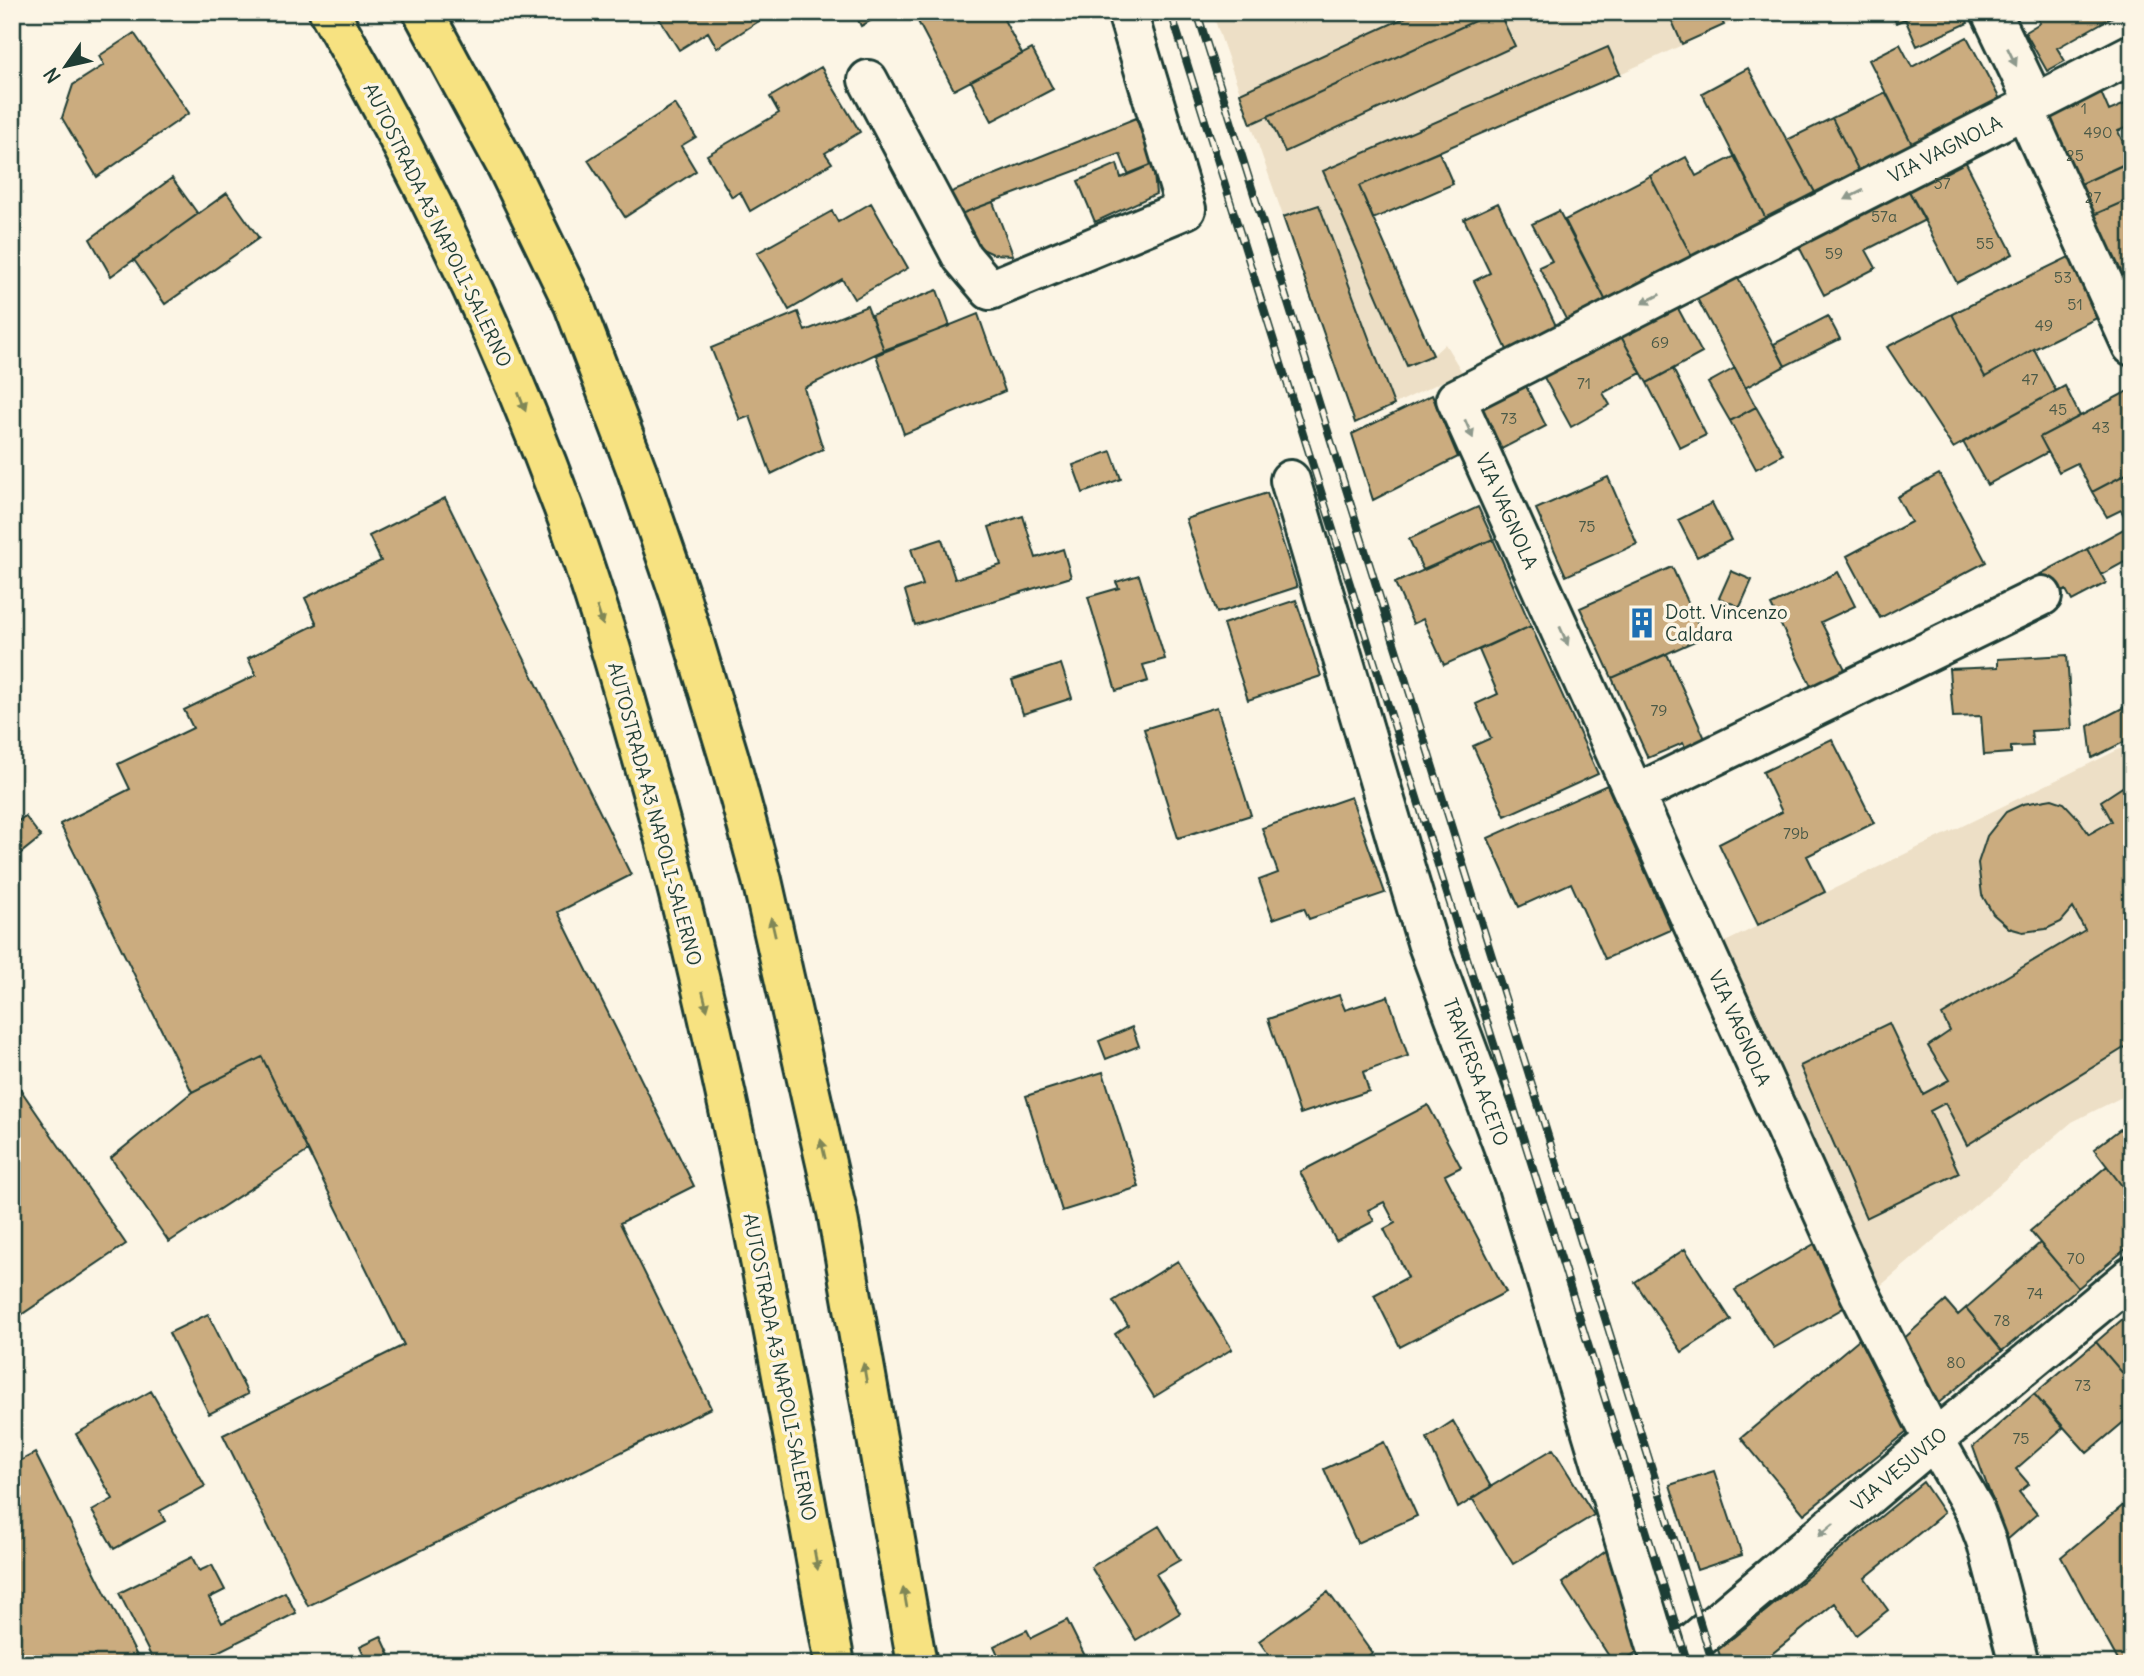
<svg xmlns="http://www.w3.org/2000/svg" width="2144" height="1676" font-family="Delius,sans-serif">
	<rect width="100%" height="100%" fill="#fcf5e5"/>
	<filter id="ink" filterUnits="userSpaceOnUse"><feTurbulence type="fractalNoise" baseFrequency=".0143" numOctaves="2"/><feDisplacementMap in="SourceGraphic" scale="14" xChannelSelector="R" yChannelSelector="G"/><feConvolveMatrix kernelMatrix="1 2 1 2 8 2 1 2 1" color-interpolation-filters="sRGB"/></filter>
	<g filter="url(#ink)">
		<path fill="#eddfc6" d="M 1212,12 L 1740,12 L 1742,17 L 1620,74 L 1360,186 L 1433,355 L 1445,344 L 1462,372 L 1355,423 Z
			M 2132,743 L 2132,1092 L 2072,1122 L 1878,1288 L 1719,945 Z"/>
		<path fill="#cbac7f" stroke="#1f3d34" stroke-width="2" d="M 655,12 L 754,12 L 759,21 L 717,48 L 708,32 L 679,50 Z
			M 854,12 L 886,12 L 861,26 Z
			M 913,12 L 1000,12 L 1022,54 L 954,90 Z
			M 1417,12 L 1494,12 L 1251,124 L 1240,93 Z
			M 1494,12 L 1499,12 L 1515,46 L 1285,152 L 1268,116 Z
			M 1668,12 L 1718,12 L 1724,25 L 1682,44 Z
			M 1891,12 L 1920,12 L 1896,23 Z
			M 1920,12 L 1964,12 L 1968,23 L 1917,46 L 1905,19 Z
			M 2034,12 L 2121,12 L 2057,48 L 2065,61 L 2047,71 L 2025,32 L 2040,23 Z
			M 134,33 L 189,113 L 97,177 L 62,118 L 73,85 L 104,65 L 99,56 Z
			M 1967,37 L 2002,103 L 1914,148 L 1869,60 L 1900,44 L 1912,67 Z
			M 1608,47 L 1620,74 L 1359,186 L 1433,355 L 1407,366 L 1323,171 Z
			M 1032,49 L 1053,89 L 992,121 L 971,81 Z
			M 821,67 L 860,132 L 825,153 L 832,163 L 750,211 L 740,192 L 732,197 L 707,155 L 779,113 L 770,97 Z
			M 1748,68 L 1818,198 L 1768,223 L 1702,93 Z
			M 2097,83 L 2109,111 L 2132,101 L 2132,125 L 2118,131 L 2131,161 L 2070,189 L 2037,112 Z
			M 1886,92 L 1914,148 L 1861,175 L 1832,118 Z
			M 675,104 L 696,137 L 681,146 L 696,171 L 625,217 L 588,160 Z
			M 1136,118 L 1153,164 L 1128,174 L 1120,154 L 958,215 L 949,193 Z
			M 1832,118 L 1861,175 L 1818,198 L 1787,140 Z
			M 1960,151 L 2013,254 L 1957,283 L 1903,180 Z
			M 1439,152 L 1453,184 L 1373,219 L 1359,186 Z
			M 1735,156 L 1768,223 L 1694,261 L 1650,176 L 1686,157 L 1696,176 Z
			M 2132,161 L 2132,198 L 2084,219 L 2070,189 Z
			M 1117,164 L 1121,178 L 1153,164 L 1156,194 L 1095,222 L 1078,181 Z
			M 1650,176 L 1694,261 L 1608,305 L 1565,220 Z
			M 172,178 L 198,214 L 111,276 L 90,239 Z
			M 1903,180 L 1925,220 L 1866,250 L 1876,268 L 1824,295 L 1794,237 Z
			M 227,193 L 259,238 L 165,304 L 134,260 Z
			M 2132,198 L 2132,283 L 2116,290 L 2084,219 Z
			M 993,202 L 1013,255 L 993,254 L 976,246 L 958,215 Z
			M 871,203 L 908,268 L 854,299 L 842,279 L 789,310 L 757,253 L 832,211 L 838,222 Z
			M 1498,203 L 1558,330 L 1509,354 L 1474,281 L 1490,273 L 1464,219 Z
			M 1319,205 L 1394,405 L 1355,423 L 1283,217 Z
			M 1559,211 L 1608,305 L 1569,325 L 1539,267 L 1552,261 L 1532,224 Z
			M 2075,254 L 2101,316 L 2034,349 L 1985,377 L 1952,314 Z
			M 1732,267 L 1785,366 L 1745,388 L 1692,289 Z
			M 2132,283 L 2132,311 L 2116,290 Z
			M 937,290 L 950,326 L 884,350 L 871,315 Z
			M 1674,301 L 1702,353 L 1647,383 L 1618,331 Z
			M 867,306 L 884,350 L 804,388 L 823,449 L 771,474 L 750,416 L 740,420 L 711,348 L 798,312 L 805,331 Z
			M 978,314 L 1005,391 L 904,434 L 876,355 Z
			M 1952,314 L 1985,377 L 2034,349 L 2056,391 L 1953,448 L 1887,347 Z
			M 1828,316 L 1840,339 L 1785,366 L 1774,344 Z
			M 1618,331 L 1641,373 L 1603,393 L 1610,405 L 1571,427 L 1541,372 Z
			M 1735,368 L 1756,407 L 1730,421 L 1708,383 Z
			M 1673,369 L 1706,435 L 1680,448 L 1647,383 Z
			M 1524,382 L 1546,426 L 1492,454 L 1472,410 Z
			M 2065,386 L 2080,416 L 2040,437 L 2048,452 L 1987,485 L 1963,442 Z
			M 2132,389 L 2132,471 L 2092,492 L 2077,463 L 2059,472 L 2040,437 Z
			M 1432,395 L 1458,457 L 1373,500 L 1352,434 Z
			M 1756,407 L 1783,454 L 1756,469 L 1730,421 Z
			M 1111,451 L 1121,479 L 1083,493 L 1073,465 Z
			M 2132,471 L 2132,531 L 2121,510 L 2107,517 L 2092,492 Z
			M 1939,474 L 1986,562 L 1880,618 L 1847,556 L 1911,522 L 1897,497 Z
			M 1608,477 L 1637,544 L 1566,576 L 1536,509 Z
			M 1267,493 L 1297,587 L 1217,613 L 1186,519 Z
			M 445,498 L 631,875 L 558,912 L 694,1186 L 620,1223 L 711,1408 L 308,1606 L 223,1435 L 404,1345 L 262,1057 L 192,1092 L 60,824 L 130,789 L 118,764 L 193,728 L 184,710 L 256,675 L 248,658 L 317,624 L 305,598 L 381,561 L 369,536 Z
			M 1712,503 L 1731,540 L 1697,557 L 1678,520 Z
			M 1478,507 L 1493,539 L 1423,570 L 1409,539 Z
			M 1023,516 L 1036,558 L 1063,549 L 1071,577 L 915,625 L 905,591 L 923,585 L 911,549 L 942,539 L 955,579 L 1001,565 L 989,527 Z
			M 2129,526 L 2132,531 L 2132,558 L 2101,575 L 2087,549 Z
			M 1493,539 L 1531,626 L 1444,665 L 1423,619 L 1413,624 L 1395,583 Z
			M 2087,549 L 2106,583 L 2072,601 L 2066,590 L 2048,600 L 2035,577 Z
			M 1672,567 L 1704,637 L 1612,678 L 1580,608 Z
			M 1731,571 L 1752,580 L 1740,607 L 1719,598 Z
			M 1838,572 L 1855,606 L 1821,622 L 1847,673 L 1813,690 L 1771,605 Z
			M 1139,575 L 1165,659 L 1143,665 L 1148,681 L 1116,691 L 1088,597 L 1119,588 L 1116,582 Z
			M 1296,600 L 1321,676 L 1248,700 L 1223,624 Z
			M 1531,626 L 1598,774 L 1505,816 L 1473,746 L 1491,738 L 1476,704 L 1498,694 L 1479,650 Z
			M 1667,654 L 1707,743 L 1687,752 L 1683,743 L 1648,758 L 1612,678 Z
			M 2067,655 L 2072,729 L 2031,731 L 2033,746 L 2011,747 L 2011,753 L 1984,755 L 1981,716 L 1953,717 L 1949,669 L 1998,667 L 1998,659 Z
			M 1061,664 L 1072,698 L 1023,714 L 1012,680 Z
			M 2132,703 L 2132,738 L 2092,758 L 2088,726 Z
			M 1217,707 L 1251,815 L 1178,838 L 1144,729 Z
			M 1832,739 L 1874,823 L 1807,856 L 1825,892 L 1758,925 L 1719,844 L 1782,812 L 1763,772 Z
			M 1607,785 L 1671,930 L 1605,959 L 1571,883 L 1519,907 L 1488,838 Z
			M 2124,786 L 2132,800 L 2132,1043 L 1967,1145 L 1945,1103 L 1930,1111 L 1959,1173 L 1866,1218 L 1800,1066 L 1889,1023 L 1923,1094 L 1949,1080 L 1928,1046 L 1950,1031 L 1942,1015 L 2085,930 L 2073,908 L 2061,922 L 2046,929 L 2023,932 L 2009,928 L 1993,914 L 1982,895 L 1978,863 L 1987,836 L 2006,812 L 2023,804 L 2052,799 L 2064,803 L 2079,819 L 2089,834 L 2112,821 L 2101,801 Z
			M 1351,797 L 1385,893 L 1309,919 L 1304,908 L 1273,919 L 1259,880 L 1278,873 L 1262,828 Z
			M 25,816 L 41,837 L 16,857 L 12,852 L 12,826 Z
			M 1339,995 L 1345,1010 L 1388,996 L 1408,1056 L 1363,1072 L 1369,1091 L 1300,1114 L 1268,1019 Z
			M 1132,1027 L 1139,1046 L 1106,1059 L 1099,1041 Z
			M 262,1057 L 308,1151 L 169,1242 L 111,1158 L 192,1092 Z
			M 1103,1072 L 1139,1187 L 1062,1211 L 1026,1096 Z
			M 12,1077 L 126,1244 L 12,1321 Z
			M 1428,1105 L 1461,1167 L 1445,1175 L 1506,1292 L 1400,1347 L 1374,1295 L 1408,1277 L 1384,1229 L 1395,1223 L 1384,1202 L 1368,1210 L 1374,1221 L 1336,1241 L 1300,1172 Z
			M 2132,1120 L 2132,1199 L 2094,1149 Z
			M 2107,1166 L 2132,1199 L 2132,1244 L 2078,1288 L 2030,1231 Z
			M 1816,1243 L 1845,1307 L 1774,1348 L 1735,1290 Z
			M 2040,1243 L 2078,1288 L 2002,1351 L 1966,1308 Z
			M 1685,1249 L 1731,1320 L 1682,1352 L 1635,1282 Z
			M 1178,1261 L 1232,1349 L 1154,1397 L 1115,1334 L 1128,1325 L 1113,1301 Z
			M 1946,1301 L 1958,1315 L 1966,1308 L 2002,1351 L 1930,1410 L 1901,1341 Z
			M 2132,1311 L 2132,1384 L 2096,1342 Z
			M 208,1314 L 248,1394 L 209,1414 L 169,1333 Z
			M 1859,1339 L 1907,1432 L 1804,1514 L 1741,1438 Z
			M 2096,1342 L 2132,1384 L 2132,1415 L 2087,1453 L 2034,1394 Z
			M 151,1391 L 205,1486 L 160,1511 L 165,1521 L 114,1549 L 92,1511 L 113,1499 L 76,1434 Z
			M 2034,1394 L 2063,1428 L 2016,1469 L 2029,1484 L 2019,1492 L 2037,1514 L 2007,1540 L 1973,1447 Z
			M 1453,1421 L 1491,1487 L 1458,1508 L 1427,1438 Z
			M 1384,1442 L 1417,1516 L 1357,1543 L 1324,1469 Z
			M 1553,1449 L 1594,1515 L 1513,1564 L 1472,1498 Z
			M 35,1453 L 141,1664 L 12,1664 L 12,1465 Z
			M 1714,1471 L 1742,1555 L 1697,1570 L 1670,1485 Z
			M 1923,1482 L 1944,1513 L 1865,1578 L 1888,1610 L 1856,1635 L 1835,1603 L 1763,1661 L 1764,1664 L 1723,1664 L 1718,1650 Z
			M 2132,1498 L 2132,1664 L 2120,1664 L 2061,1557 Z
			M 1159,1526 L 1180,1560 L 1156,1574 L 1180,1613 L 1136,1640 L 1091,1567 Z
			M 1610,1548 L 1646,1646 L 1618,1664 L 1614,1664 L 1562,1583 Z
			M 192,1557 L 199,1571 L 212,1565 L 225,1590 L 209,1598 L 222,1623 L 285,1592 L 296,1613 L 193,1664 L 155,1664 L 119,1593 Z
			M 1328,1592 L 1372,1653 L 1357,1664 L 1275,1664 L 1259,1641 Z
			M 1067,1620 L 1089,1664 L 1002,1664 L 994,1646 L 1027,1630 L 1031,1638 Z
			M 381,1636 L 394,1664 L 368,1664 L 360,1646 Z"/>
		<g fill="none" stroke-linecap="round" stroke-linejoin="round">
			<g stroke="#1f3d34" stroke-width="44">
				<path id="minor" d="M 1991,12 L 2034,102
					M 868,80 L 962,257 L 990,290 L 1186,209 L 1127,12
					M 2024,108 L 2132,346
					M 1290,480 L 1427,942 L 1517,1183 L 1662,1664
					M 1636,794 L 2042,596
					M 1668,1664 L 1935,1439 L 2132,1276
					M 2019,1664 L 1987,1543 L 1974,1509 L 1925,1423 L 1859,1292 L 1456,399 L 2132,54"/>
			</g>
			<g stroke="#1f3d34" stroke-width="44">
				<path id="highway" d="M 329,12 C 422,173 503,343 567,517 C 600,607 626,700 652,792 C 731,1079 782,1372 835,1664
					M 423,12 L 507,167 L 574,305 L 637,471 L 679,593 L 729,758 L 762,880 L 837,1212 L 917,1664"/>
			</g>
			<use href="#minor" stroke="#fcf5e5" stroke-width="38"/>
			<use href="#highway" stroke="#f7e281" stroke-width="38"/>
			<g stroke="#1f3d34" stroke-width="8">
				<path id="rail" d="M 1171,12 L 1688,1664
					M 1197,12 L 1713,1664"/>
			</g>
			<use href="#rail" stroke="#fcf5e5" stroke-width="5" stroke-dasharray="16" stroke-linecap="butt"/>
		</g>
		<defs><path id="oneway-solid" d="M-6-.8H1V-3.2L6.5 0L1 3.2V.8H-6Z" transform="scale(1.75)"/></defs>
		<g fill="#8e998c">
			<use href="#oneway-solid" transform="translate(2012 57) rotate(64)"/>
			<use href="#oneway-solid" transform="translate(1854 195) rotate(153)"/>
			<use href="#oneway-solid" transform="translate(1651 299) rotate(153)"/>
			<use href="#oneway-solid" transform="translate(1469 429) rotate(66)"/>
			<use href="#oneway-solid" transform="translate(1564 636) rotate(66)"/>
			<use href="#oneway-solid" transform="translate(1826 1530) rotate(140)"/>
		</g>
		<g fill="#808757">
			<use href="#oneway-solid" transform="translate(522 402) rotate(69)"/>
			<use href="#oneway-solid" transform="translate(600 616) rotate(72)"/>
			<use href="#oneway-solid" transform="translate(773 927) rotate(-103)"/>
			<use href="#oneway-solid" transform="translate(705 1001) rotate(76)"/>
			<use href="#oneway-solid" transform="translate(823 1149) rotate(-103)"/>
			<use href="#oneway-solid" transform="translate(865 1373) rotate(-100)"/>
			<use href="#oneway-solid" transform="translate(816 1560) rotate(80)"/>
			<use href="#oneway-solid" transform="translate(905 1597) rotate(-100)"/>
		</g>
	</g>
	<defs>
		<g id="building-bare" transform="scale(2.415)"><path d="M-4-6H4V6H1V3H-1V6H-4ZM-2.5-4.3h1.7v1.8h-1.7ZM.8-4.3h1.7v1.8H.8ZM-2.5-1h1.7V.8h-1.7ZM.8-1h1.7V.8H.8Z" fill="#1f6fb2" stroke="#fcf5e5" stroke-width="2.5" paint-order="stroke"/></g>
	</defs>
	<g fill-rule="evenodd">
		<use href="#building-bare" x="1642" y="623"/>
	</g>
	<g text-anchor="middle" dominant-baseline="central" stroke-width="7" stroke-linejoin="round" paint-order="stroke">
		<g font-size="16" fill="#4a5947">
			<text x="2084" y="108">1</text>
			<text x="2098" y="132">490</text>
			<text x="2075" y="155">25</text>
			<text x="1942" y="183">57</text>
			<text x="2093" y="197">27</text>
			<text x="1884" y="216">57a</text>
			<text x="1985" y="243">55</text>
			<text x="1834" y="253">59</text>
			<text x="2063" y="277">53</text>
			<text x="2075" y="304">51</text>
			<text x="2044" y="325">49</text>
			<text x="1660" y="342">69</text>
			<text x="2030" y="379">47</text>
			<text x="1584" y="383">71</text>
			<text x="2058" y="409">45</text>
			<text x="1509" y="418">73</text>
			<text x="2101" y="427">43</text>
			<text x="1587" y="526">75</text>
			<text x="1659" y="710">79</text>
			<text x="1796" y="833">79b</text>
			<text x="2076" y="1258">70</text>
			<text x="2035" y="1293">74</text>
			<text x="2002" y="1320">78</text>
			<text x="1956" y="1362">80</text>
			<text x="2083" y="1385">73</text>
			<text x="2021" y="1438">75</text>
		</g>
		<g font-size="19" fill="#1f3d34" stroke="#fcf5e5">
			<text transform="translate(1945 149) rotate(-27)">VIA VAGNOLA</text>
			<text transform="translate(438 225) rotate(64)">AUTOSTRADA A3 NAPOLI-SALERNO</text>
			<text transform="translate(1507 511) rotate(66)">VIA VAGNOLA</text>
			<text transform="translate(655 814) rotate(75)">AUTOSTRADA A3 NAPOLI-SALERNO</text>
			<text transform="translate(1740 1028) rotate(66)">VIA VAGNOLA</text>
			<text transform="translate(1476 1072) rotate(70)">TRAVERSA ACETO</text>
			<text transform="translate(780 1367) rotate(79)">AUTOSTRADA A3 NAPOLI-SALERNO</text>
			<text transform="translate(1899 1469) rotate(-40)">VIA VESUVIO</text>
		</g>
		<g font-size="19" fill="#1f3d34" stroke="#fcf5e5" text-anchor="start">
			<text x="1665" y="612">Dott. Vincenzo<tspan x="1665" dy="22">Caldara</tspan></text>
		</g>
	</g>
	<rect width="2144" height="1676" fill="none" stroke="#fcf5e5" stroke-width="42"/>
	<rect x="21" y="21" width="2102" height="1634" fill="none" stroke="#1f3d34" stroke-width="2.5" filter="url(#ink)"/>
	<g transform="translate(66 66) rotate(236)" stroke="#fcf5e5" stroke-width="5" paint-order="stroke">
	<path d="M0-5L12 26L0 18L-12 26Z" fill="#1f3d34"/>
	<text y="-10" font-size="19" font-weight="bold" text-anchor="middle" fill="#1f3d34">N</text>
	</g>
</svg>
